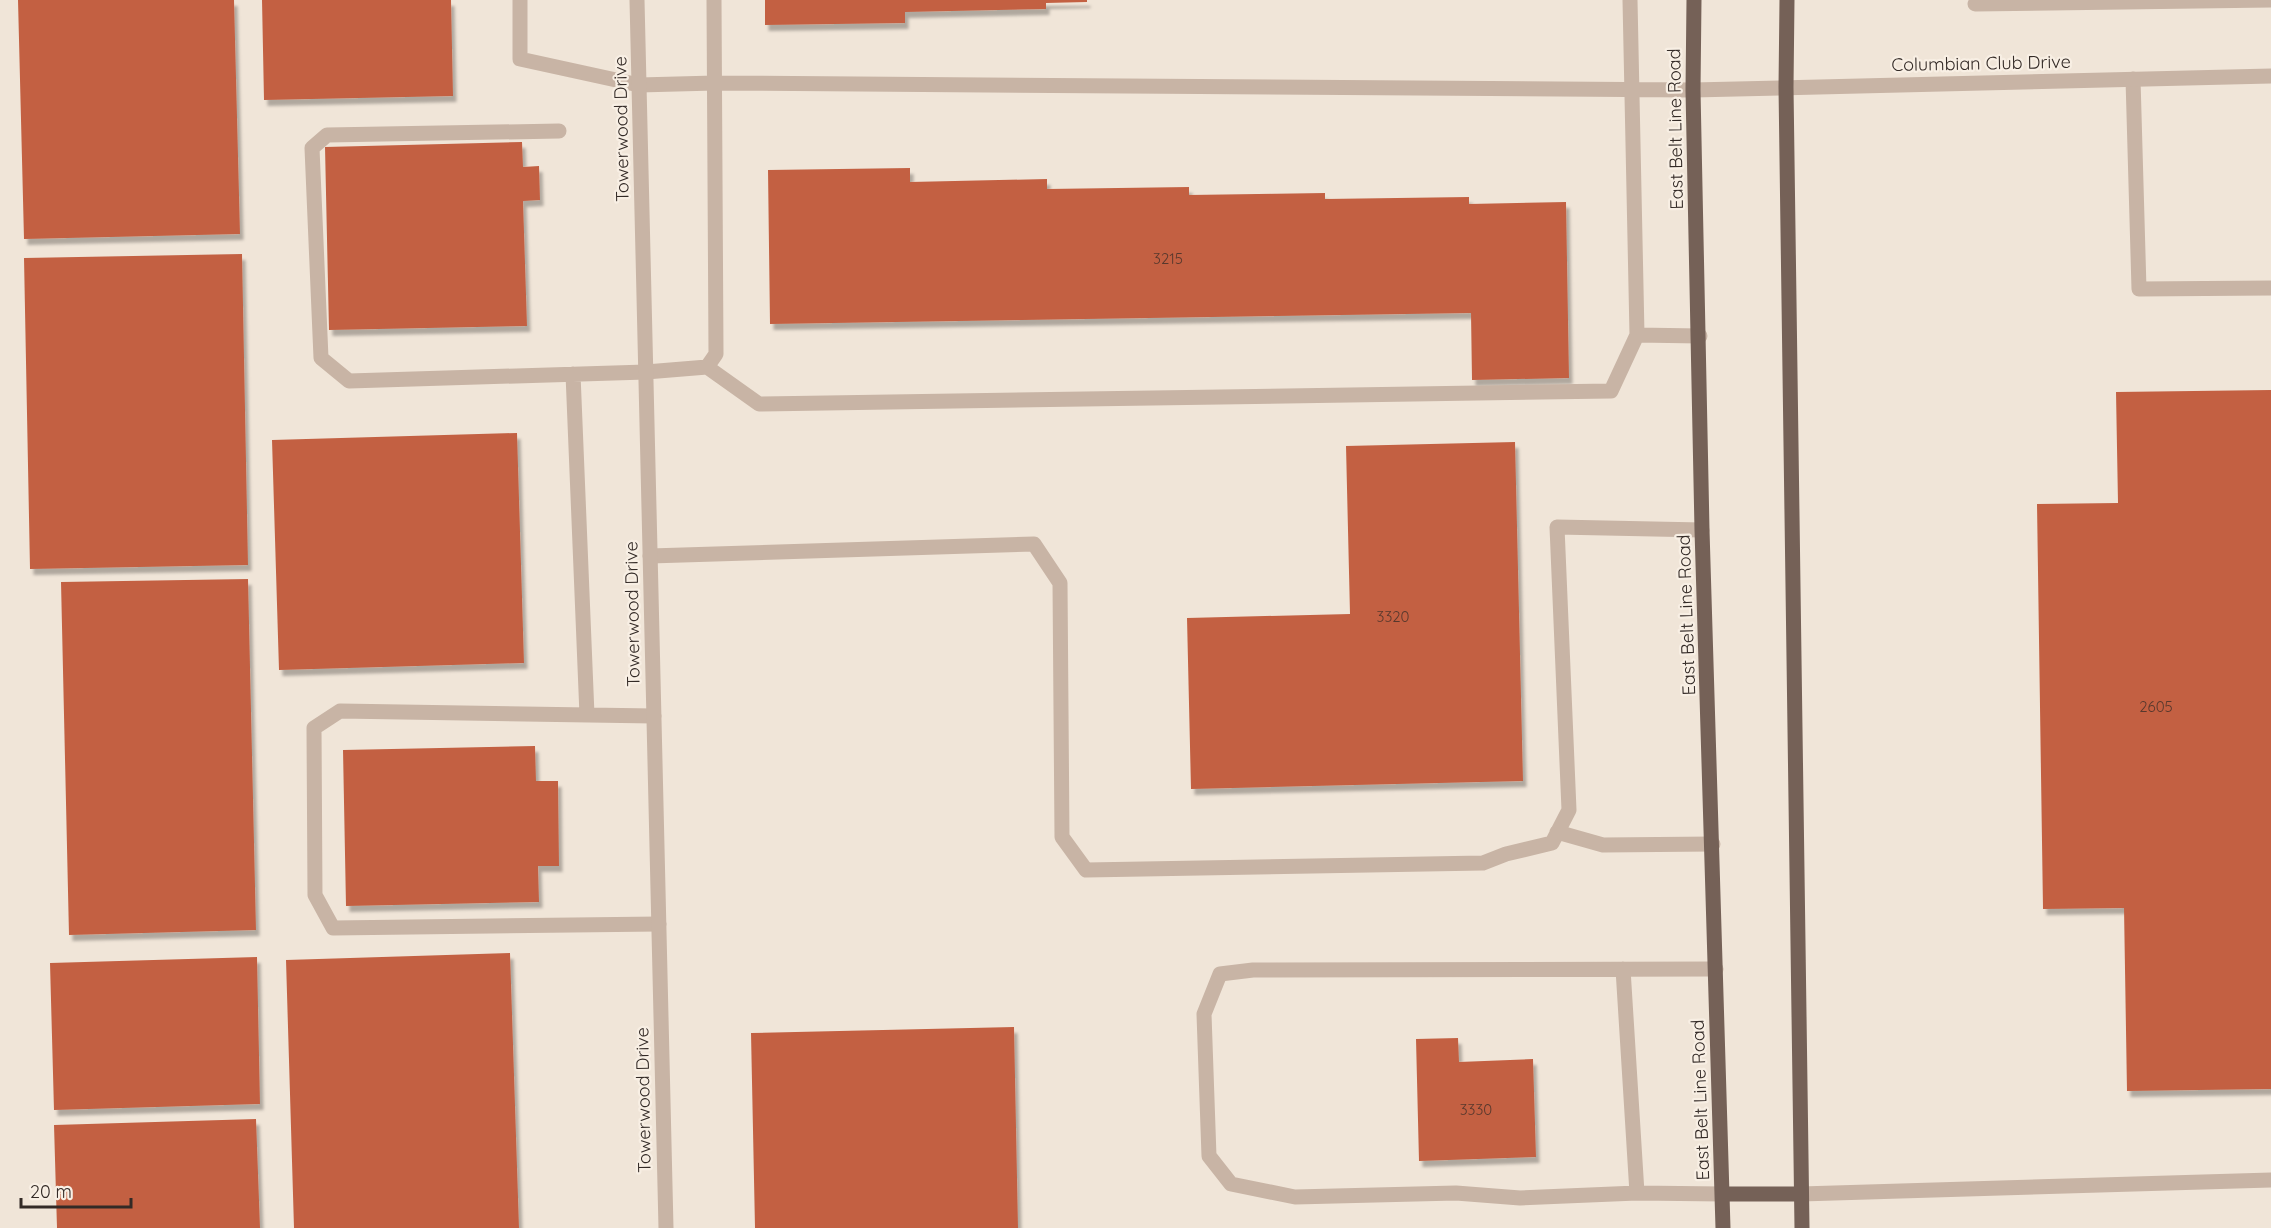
<svg xmlns="http://www.w3.org/2000/svg" width="2271" height="1228" font-family="Quicksand,sans-serif">
	<defs>
		<filter id="shadow"><feDropShadow dx="3.5" dy="6" stdDeviation="1.5" flood-color="#0004"/></filter>
	</defs>
	<rect width="100%" height="100%" fill="#f0e5d8"/>
	<path fill="#c36143" filter="url(#shadow)" d="M 18,0 L 234,0 L 240,234 L 24,239 Z
		M 262,0 L 451,0 L 453,96 L 264,100 Z
		M 765,0 L 1087,0 L 1087,2 L 1046,3 L 1046,9 L 905,12 L 905,23 L 765,25 Z
		M 522,142 L 523,167 L 539,166 L 540,200 L 523,201 L 527,326 L 329,330 L 325,147 Z
		M 910,168 L 910,182 L 1047,179 L 1047,189 L 1189,187 L 1189,195 L 1325,193 L 1325,199 L 1469,197 L 1469,204 L 1566,202 L 1569,378 L 1472,380 L 1471,313 L 770,324 L 768,170 Z
		M 242,254 L 248,565 L 30,569 L 24,258 Z
		M 2271,390 L 2271,1089 L 2127,1091 L 2124,908 L 2043,909 L 2037,504 L 2118,503 L 2116,392 Z
		M 517,433 L 524,663 L 279,670 L 272,440 Z
		M 1515,442 L 1523,781 L 1191,789 L 1187,618 L 1350,614 L 1346,446 Z
		M 248,579 L 256,930 L 69,935 L 61,582 Z
		M 535,746 L 536,781 L 558,781 L 559,866 L 538,866 L 539,902 L 346,906 L 343,750 Z
		M 510,953 L 519,1228 L 294,1228 L 286,960 Z
		M 257,957 L 260,1104 L 54,1110 L 50,963 Z
		M 1014,1027 L 1018,1228 L 755,1228 L 751,1033 Z
		M 1458,1038 L 1459,1062 L 1533,1059 L 1536,1157 L 1419,1161 L 1416,1039 Z
		M 256,1119 L 260,1228 L 57,1228 L 54,1125 Z"/>
	<g fill="none" stroke-linecap="round" stroke-linejoin="round">
		<path stroke="#c8b4a5" stroke-width="15" d="M 520,0 L 520,59 L 639,85 L 715,83 L 1693,90
			M 1630,0 L 1637,335
			M 1975,4 L 2271,0
			M 2133,79 L 2139,289 L 2271,288
			M 559,131 L 327,135 L 312,148 L 321,358 L 349,381 L 646,372 L 707,367 L 716,354 L 714,0
			M 707,367 L 759,404 L 1611,391 L 1637,335 L 1700,336
			M 573,374 L 587,715
			M 650,556 L 1034,544 L 1060,583 L 1062,837 L 1086,870 L 1483,863 L 1506,854 L 1552,843 L 1569,810 L 1557,527 L 1702,530
			M 654,716 L 340,711 L 314,728 L 315,895 L 333,928 L 659,924
			M 1557,832 L 1603,845 L 1713,844
			M 1623,969 L 1637,1193
			M 1716,969 L 1253,970 L 1220,974 L 1204,1014 L 1209,1156 L 1231,1184 L 1295,1197 L 1456,1193 L 1520,1198 L 1637,1193 L 1722,1194
			M 1801,1194 L 2271,1180"/>
		<path stroke="#c8b4a5" stroke-width="15" d="M 637,0 L 666,1228
			M 1693,90 L 2271,76"/>
		<path stroke="#756157" stroke-width="15" d="M 1694,0 L 1693,90 L 1702,530 L 1723,1228
			M 1787,0 L 1786,87 L 1802,1228
			M 1722,1194 L 1801,1194"/>
	</g>
	<g text-anchor="middle" dominant-baseline="central" stroke-width="4.5" stroke-linejoin="round" paint-order="stroke">
		<g font-size="15" fill="#57382d">
			<text x="1168" y="258">3215</text>
			<text x="1393" y="616">3320</text>
			<text x="2156" y="706">2605</text>
			<text x="1476" y="1109">3330</text>
		</g>
		<g font-size="18" fill="#332a26" stroke="#f8efe4">
			<text transform="translate(1981 63) rotate(-1)">Columbian Club Drive</text>
			<text transform="translate(621 129) rotate(-91)">Towerwood Drive</text>
			<text transform="translate(1675 129) rotate(-91)">East Belt Line Road</text>
			<text transform="translate(632 614) rotate(-91)">Towerwood Drive</text>
			<text transform="translate(1686 615) rotate(-92)">East Belt Line Road</text>
			<text transform="translate(643 1100) rotate(-91)">Towerwood Drive</text>
			<text transform="translate(1700 1100) rotate(-92)">East Belt Line Road</text>
		</g>
	</g>
	<path d="M21 1198v9h110v-9" fill="none" stroke="#332a26" stroke-width="3"/>
	<text x="30" y="1198" font-size="18" fill="#332a26" stroke="#f8efe4" stroke-width="4.5" paint-order="stroke">20 m</text>
</svg>
